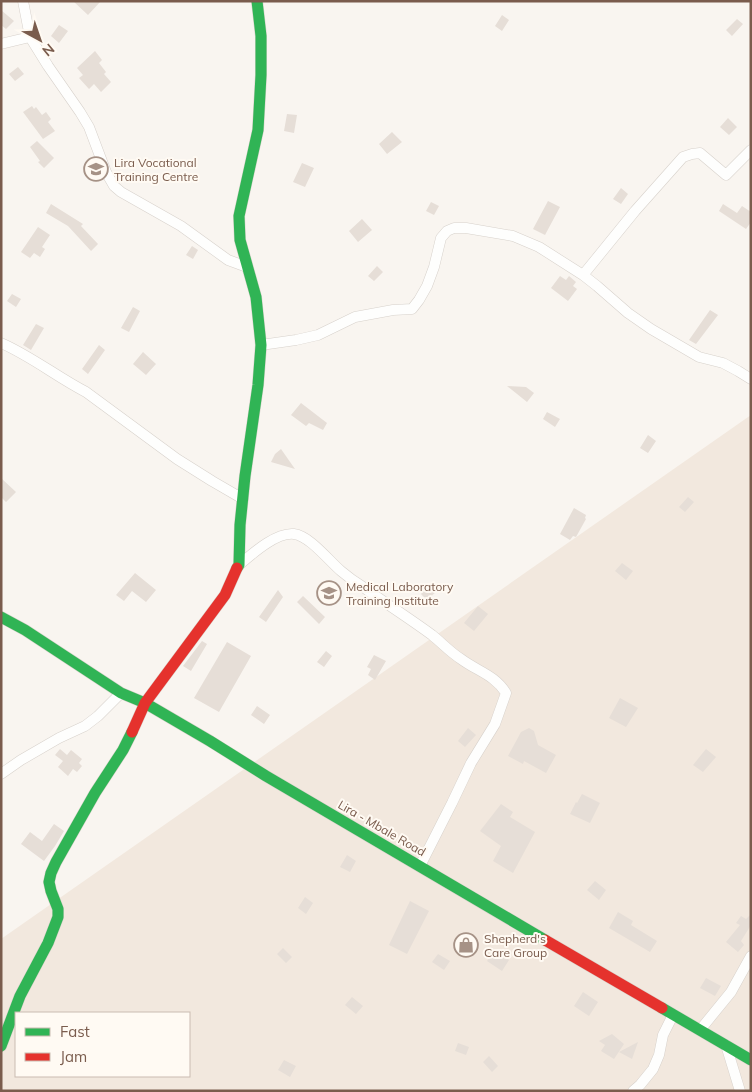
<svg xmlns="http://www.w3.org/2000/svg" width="752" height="1092" font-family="Mulish,sans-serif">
	<rect width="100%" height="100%" fill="#f9f5f0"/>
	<path fill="#f2e8de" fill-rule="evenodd" d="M 751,415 L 751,1091 L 1,1091 L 1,939 ZM 16,1013 L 189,1013 L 189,1076 L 16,1076 Z"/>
	<path fill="#e6ded7" d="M 73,1 L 101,1 L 88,15 Z
		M 1,10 L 14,21 L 6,29 L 1,25 Z
		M 502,15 L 509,20 L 502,31 L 495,26 Z
		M 737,19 L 743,24 L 732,36 L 726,30 Z
		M 59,25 L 68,31 L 59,43 L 51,36 Z
		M 95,51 L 102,60 L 99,63 L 106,72 L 104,74 L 111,82 L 101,92 L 94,84 L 89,89 L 79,78 L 83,75 L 77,68 Z
		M 18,67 L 24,74 L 15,81 L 9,74 Z
		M 32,106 L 34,109 L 36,107 L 42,115 L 46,112 L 51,119 L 48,122 L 55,131 L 43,139 L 23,112 Z
		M 287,114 L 297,115 L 294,133 L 284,131 Z
		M 728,118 L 737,127 L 729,135 L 720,127 Z
		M 392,132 L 402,142 L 387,154 L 379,144 Z
		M 37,141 L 54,158 L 44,168 L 38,162 L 40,161 L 30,147 Z
		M 302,163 L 314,168 L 305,187 L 293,182 Z
		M 621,188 L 628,194 L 621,204 L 613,199 Z
		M 548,201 L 560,207 L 545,235 L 533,229 Z
		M 431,202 L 439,206 L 434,215 L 426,211 Z
		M 51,204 L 83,224 L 81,226 L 98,244 L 91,251 L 68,226 L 46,213 Z
		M 723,204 L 737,213 L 742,206 L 751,212 L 751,222 L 746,229 L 719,211 Z
		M 362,219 L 372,230 L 358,242 L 349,231 Z
		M 38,227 L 50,235 L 42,247 L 45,249 L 40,257 L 34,253 L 30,258 L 21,252 Z
		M 192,246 L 198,250 L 193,259 L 186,255 Z
		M 377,266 L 383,272 L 374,281 L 368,276 Z
		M 560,276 L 566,280 L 569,276 L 576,282 L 573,286 L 577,289 L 568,301 L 551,288 Z
		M 12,294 L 21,299 L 16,307 L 7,301 Z
		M 133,307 L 140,311 L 129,332 L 121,328 Z
		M 710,310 L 718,315 L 696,344 L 689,340 Z
		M 36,324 L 44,328 L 31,350 L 23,345 Z
		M 99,345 L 105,350 L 88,374 L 82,369 Z
		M 143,352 L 156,364 L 146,375 L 133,364 Z
		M 507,386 L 526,387 L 534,393 L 527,402 Z
		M 301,403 L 327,423 L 323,430 L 309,423 L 306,426 L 291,415 Z
		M 547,412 L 560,419 L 555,427 L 543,419 Z
		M 648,435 L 656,441 L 648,453 L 640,448 Z
		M 281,449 L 295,469 L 271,462 L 275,454 Z
		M 1,478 L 16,492 L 6,502 L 1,497 Z
		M 688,497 L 694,502 L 685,512 L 679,507 Z
		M 574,508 L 586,515 L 585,518 L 586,519 L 576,537 L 573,536 L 570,540 L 560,534 Z
		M 622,563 L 633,571 L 626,580 L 615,571 Z
		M 135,573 L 156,590 L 146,602 L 132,591 L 124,601 L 116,595 Z
		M 430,584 L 437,591 L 427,600 L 421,594 Z
		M 278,590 L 283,597 L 266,622 L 259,617 Z
		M 303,596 L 325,617 L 319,624 L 297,602 Z
		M 478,606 L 488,614 L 474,631 L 464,623 Z
		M 202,641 L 207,644 L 191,671 L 183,666 Z
		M 227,642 L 251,656 L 219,712 L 194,698 Z
		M 326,651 L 332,656 L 324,667 L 317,662 Z
		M 374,655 L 386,661 L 375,680 L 368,675 L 371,669 L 367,667 Z
		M 620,698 L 638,708 L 626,727 L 609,718 Z
		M 257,706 L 270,715 L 264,724 L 251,715 Z
		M 468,728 L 476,735 L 465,747 L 458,741 Z
		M 529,728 L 534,731 L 538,745 L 556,755 L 546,773 L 524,761 L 523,764 L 508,756 L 521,732 Z
		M 60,749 L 67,755 L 71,750 L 82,759 L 79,763 L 82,766 L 77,772 L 73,769 L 68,776 L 58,767 L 63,761 L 55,755 Z
		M 706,749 L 716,757 L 703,772 L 693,765 Z
		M 582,794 L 600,803 L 590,823 L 570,814 L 576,802 L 577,803 Z
		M 501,804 L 513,812 L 510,817 L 535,832 L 513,873 L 493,861 L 501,846 L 480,831 Z
		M 54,824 L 64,831 L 55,846 L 44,861 L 21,844 L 30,832 L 42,841 Z
		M 347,855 L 356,861 L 350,872 L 340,867 Z
		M 595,881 L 606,890 L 599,900 L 587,890 Z
		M 305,897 L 313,903 L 306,914 L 298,908 Z
		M 410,901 L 429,911 L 407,954 L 389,945 Z
		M 618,912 L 633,921 L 631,925 L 657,941 L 650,952 L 609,928 Z
		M 751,914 L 751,925 L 741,941 L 744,945 L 738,952 L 726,942 L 740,925 L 736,923 L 741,916 L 746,919 Z
		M 283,948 L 292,957 L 286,963 L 277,954 Z
		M 495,950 L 509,960 L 502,971 L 487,961 Z
		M 438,954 L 450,961 L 444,970 L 432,962 Z
		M 706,978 L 721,986 L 715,996 L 700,988 Z
		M 583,992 L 598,1002 L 589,1016 L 574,1006 Z
		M 352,997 L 363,1006 L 356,1014 L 345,1005 Z
		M 612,1034 L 624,1044 L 614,1059 L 601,1051 L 605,1045 L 599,1041 Z
		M 638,1042 L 632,1059 L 619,1052 Z
		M 458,1043 L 469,1047 L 466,1055 L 455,1051 Z
		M 489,1056 L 498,1066 L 492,1072 L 483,1062 Z
		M 284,1060 L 296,1066 L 290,1077 L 278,1070 Z"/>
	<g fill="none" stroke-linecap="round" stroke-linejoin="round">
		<g stroke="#d7d1cb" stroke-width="11">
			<path id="street" d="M 23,1 L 30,37 L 48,66 L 80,112 L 89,127 L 106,172 L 114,186 L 121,192 L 181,226 L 228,260 L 247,267
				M 1,44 L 30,37
				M 583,275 L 597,286 L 628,313 L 651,329 L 699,357 L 723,363 L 738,371 L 751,379
				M 1,343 C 31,356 57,377 86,392 L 177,459 L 212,481 L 243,499
				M 261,345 L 296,340 L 318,335 L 355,317 L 393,310 L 412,309 L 419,300 L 427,286 L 434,267 L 441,238 L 447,231 L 454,228 L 466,228 L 513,236 L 539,247 L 583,275 L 635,211 L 683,157 L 692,154 L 700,153 L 726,175 L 751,150
				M 239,565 C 252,554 276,532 294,534 C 310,536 329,561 341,571 C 348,577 355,582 363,587 C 385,603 409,618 432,635 C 442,643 450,652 461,659 C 477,671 495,675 506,693 L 495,724 L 471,763 L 452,803 L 420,866
				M 1,774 L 21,760 L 59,738 L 85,726 L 98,716 L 121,693
				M 700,1030 L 731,992 L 751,956
				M 726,1045 L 740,1091
				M 633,1091 L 640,1085 L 653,1069 L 659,1055 L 663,1035 L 673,1015"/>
		</g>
		<g stroke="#d9d2cb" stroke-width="12">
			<path id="fast" d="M 237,568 L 239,565 L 240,525 L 245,476 L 258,385 L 261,345 L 256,297 L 240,240 L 239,216 L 258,130 L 261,75 L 261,36 L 257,1
				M 1,617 L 25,630 L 121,693 L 145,703 L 210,741 L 266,776 L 545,940
				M 662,1008 L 751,1060
				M 1,1046 L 20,996 L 48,943 L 58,917 L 58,909 L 51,891 L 49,882 L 51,873 L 56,862 L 95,793 L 123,750 L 132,732"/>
		</g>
		<g stroke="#d9d2cb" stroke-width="12">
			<path id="jam" d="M 132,732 L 145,703 L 225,595 L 237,568
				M 545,940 L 662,1008"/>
		</g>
		<use href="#street" stroke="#fefefd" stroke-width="10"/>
		<use href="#fast" stroke="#30b455" stroke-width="11"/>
		<use href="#jam" stroke="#e5322d" stroke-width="11"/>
	</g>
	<defs>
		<g id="school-ring" transform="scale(1.25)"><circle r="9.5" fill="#fffaf3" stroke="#a69286" stroke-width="1.5"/><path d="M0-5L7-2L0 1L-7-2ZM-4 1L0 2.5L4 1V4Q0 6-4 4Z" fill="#a69286"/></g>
		<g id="shop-ring" transform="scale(1.25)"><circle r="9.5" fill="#fffaf3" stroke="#a69286" stroke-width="1.5"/><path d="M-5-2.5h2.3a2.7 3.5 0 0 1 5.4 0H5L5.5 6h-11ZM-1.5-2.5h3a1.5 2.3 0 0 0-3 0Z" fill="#a69286"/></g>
	</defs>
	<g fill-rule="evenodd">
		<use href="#school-ring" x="96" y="169"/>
		<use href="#school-ring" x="329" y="593"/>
		<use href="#shop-ring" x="466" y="945"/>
	</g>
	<g text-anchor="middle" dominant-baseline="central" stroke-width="4" stroke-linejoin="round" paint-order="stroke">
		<g font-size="12" fill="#7a5c4d" stroke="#fffaf3" text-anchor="start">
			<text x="114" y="162">Lira Vocational<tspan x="114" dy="14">Training Centre</tspan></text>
			<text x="346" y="586">Medical Laboratory<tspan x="346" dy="14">Training Institute</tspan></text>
			<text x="484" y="938">Shepherd's<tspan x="484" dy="14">Care Group</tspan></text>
		</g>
		<g font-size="12" fill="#7a5c4d" stroke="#fffaf3">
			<text transform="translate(382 828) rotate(30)">Lira - Mbale Road</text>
		</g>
	</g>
	<rect width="752" height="1092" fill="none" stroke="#7a5c4d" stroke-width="5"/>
	<rect x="15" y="1012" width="175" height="65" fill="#fffaf3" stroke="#cabbb1"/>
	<rect x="25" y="1028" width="25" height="8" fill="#30b455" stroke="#cabbb1"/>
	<text x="60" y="1037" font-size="15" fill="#7a5c4d">Fast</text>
	<rect x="25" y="1053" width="25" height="8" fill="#e5322d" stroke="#cabbb1"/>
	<text x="60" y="1062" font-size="15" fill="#7a5c4d">Jam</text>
	<g transform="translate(40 40) rotate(140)" stroke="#fffaf3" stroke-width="4" paint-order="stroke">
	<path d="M0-4L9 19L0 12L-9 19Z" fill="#7a5c4d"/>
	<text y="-8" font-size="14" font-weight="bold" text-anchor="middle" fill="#7a5c4d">N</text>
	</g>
</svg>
